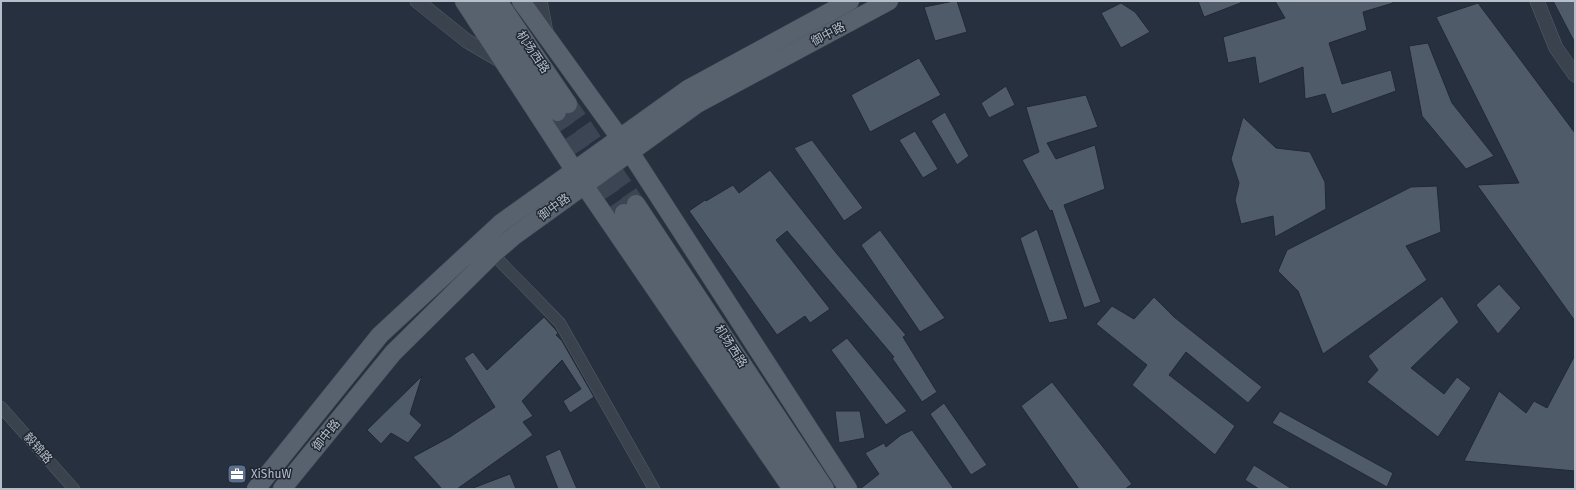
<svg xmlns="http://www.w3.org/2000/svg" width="1576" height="490" font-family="'Fira Sans','Noto Sans SC',sans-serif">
	<rect width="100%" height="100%" fill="#26303e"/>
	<path fill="#505b69" stroke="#212935" d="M 954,1 L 957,1 L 967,32 L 935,41 L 924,7 Z
		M 1198,1 L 1242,1 L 1243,2 L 1204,17 Z
		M 1275,1 L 1393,1 L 1393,3 L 1363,12 L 1367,30 L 1329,43 L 1342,84 L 1391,70 L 1396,91 L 1332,114 L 1325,94 L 1305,99 L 1303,67 L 1259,84 L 1255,57 L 1228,63 L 1223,37 L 1285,18 Z
		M 1553,1 L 1575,1 L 1575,43 Z
		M 1121,3 L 1135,12 L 1150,32 L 1121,48 L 1101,13 Z
		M 1478,3 L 1575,133 L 1575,321 L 1477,185 L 1519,183 L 1436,17 Z
		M 1428,43 L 1452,103 L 1494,156 L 1466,169 L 1422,116 L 1409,46 Z
		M 919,58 L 941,95 L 870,132 L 851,95 Z
		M 1006,86 L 1015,105 L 989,118 L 981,103 Z
		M 1086,95 L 1098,127 L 1047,143 L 1056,159 L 1095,145 L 1105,189 L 1064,205 L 1101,302 L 1084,308 L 1052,210 L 1050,211 L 1022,160 L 1039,152 L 1026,107 Z
		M 945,112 L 969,156 L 957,165 L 931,121 Z
		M 1243,117 L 1276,148 L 1310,152 L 1325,182 L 1326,209 L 1275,237 L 1273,216 L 1241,224 L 1235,200 L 1239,183 L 1231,159 Z
		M 915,131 L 938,169 L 923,178 L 899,140 Z
		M 812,140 L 863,208 L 844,221 L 794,148 Z
		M 770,170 L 837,254 L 906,335 L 903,337 L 937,392 L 922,402 L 892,358 L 894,357 L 787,231 L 776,240 L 830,309 L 810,323 L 805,316 L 777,335 L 689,211 L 705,200 L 706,201 L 733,185 L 739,193 Z
		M 1437,186 L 1441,232 L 1406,246 L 1427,280 L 1323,354 L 1298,291 L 1278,271 L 1287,250 L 1411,187 Z
		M 1037,229 L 1068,319 L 1049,323 L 1020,238 Z
		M 880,230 L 945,318 L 920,332 L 861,245 Z
		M 1499,284 L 1521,308 L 1498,334 L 1476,305 Z
		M 1442,296 L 1459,322 L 1411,368 L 1444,394 L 1457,377 L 1471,388 L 1438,437 L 1367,382 L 1378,370 L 1368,356 Z
		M 1154,297 L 1174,317 L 1262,387 L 1248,403 L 1186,352 L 1169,375 L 1235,426 L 1215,455 L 1132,385 L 1147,365 L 1096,324 L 1112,306 L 1134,319 Z
		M 544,317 L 555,329 L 558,333 L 556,335 L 562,341 L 594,397 L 570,413 L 563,401 L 581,389 L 562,360 L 522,401 L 533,416 L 523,422 L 533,435 L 457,489 L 442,489 L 413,457 L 450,437 L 495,407 L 464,358 L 473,352 L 487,370 Z
		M 847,338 L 907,411 L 886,425 L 831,350 Z
		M 1575,355 L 1575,471 L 1464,461 L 1499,391 L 1526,413 L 1534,401 L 1547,408 Z
		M 422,376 L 410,414 L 422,425 L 408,443 L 391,433 L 381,444 L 367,430 Z
		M 1052,382 L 1132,484 L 1125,489 L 1079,489 L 1021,406 Z
		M 944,403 L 987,465 L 971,475 L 930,414 Z
		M 835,411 L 860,411 L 865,438 L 839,443 Z
		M 1280,411 L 1393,473 L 1387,487 L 1272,423 Z
		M 912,430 L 954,489 L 860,489 L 879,474 L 865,453 L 884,443 L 886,447 L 901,435 Z
		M 560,449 L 577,489 L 558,489 L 545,456 Z
		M 1254,465 L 1292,489 L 1259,489 L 1245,480 Z
		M 510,474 L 516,489 L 473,489 L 473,488 Z"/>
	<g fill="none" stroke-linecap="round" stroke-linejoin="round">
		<path stroke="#3c4553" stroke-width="18" stroke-dasharray="18 9" stroke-linecap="butt" d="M 568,104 L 636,204
			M 557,112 L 624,213"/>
		<g stroke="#555d69" stroke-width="12">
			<path id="minor" d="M 490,251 L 560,323 L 654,489
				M 1,407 L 74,489"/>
		</g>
		<g stroke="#555d69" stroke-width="15">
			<path id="tertiary" d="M 417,1 L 467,41 L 503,62
				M 540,1 L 546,33
				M 1537,1 L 1556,48 L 1575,75"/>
		</g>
		<g stroke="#434b57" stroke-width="19">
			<path id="primary" d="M 464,1 L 584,185 L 792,489
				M 481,1 L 557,112
				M 498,1 L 568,104
				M 521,1 L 630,152 L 848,489
				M 636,204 L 825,489
				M 624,213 L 810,489
				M 256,489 L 380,335 L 501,223 L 688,89 L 850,1
				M 282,489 L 393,353 L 493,254 L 514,236 L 697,104 L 889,1"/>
		</g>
		<use href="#minor" stroke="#3a424e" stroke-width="11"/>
		<use href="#tertiary" stroke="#3a424e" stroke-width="14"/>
		<use href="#primary" stroke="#58616e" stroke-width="18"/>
	</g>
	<defs>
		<g id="office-square" transform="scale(1)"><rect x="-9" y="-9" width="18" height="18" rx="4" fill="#5c6f8a" stroke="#1f2733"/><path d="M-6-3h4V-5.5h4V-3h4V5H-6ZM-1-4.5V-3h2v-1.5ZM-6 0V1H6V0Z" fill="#fff"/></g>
	</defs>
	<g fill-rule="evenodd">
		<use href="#office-square" x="237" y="474"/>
	</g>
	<g text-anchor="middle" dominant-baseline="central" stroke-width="3" stroke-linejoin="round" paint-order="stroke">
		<g font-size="12" fill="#b6bec9" stroke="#1f2733">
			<text transform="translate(828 34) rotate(-28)">御中路</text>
			<text transform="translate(533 52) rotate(56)">机场西路</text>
			<text transform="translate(554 207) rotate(-36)">御中路</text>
			<text transform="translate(731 346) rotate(57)">机场西路</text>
			<text transform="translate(326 435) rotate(-51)">御中路</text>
			<text transform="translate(38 448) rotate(48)">毅锦路</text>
		</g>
		<g font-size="12" fill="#b6bec9" stroke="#1f2733" text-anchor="start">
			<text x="251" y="474">XiShuW</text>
		</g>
	</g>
	<rect width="1576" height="490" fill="none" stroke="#b6bec9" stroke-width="4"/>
</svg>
